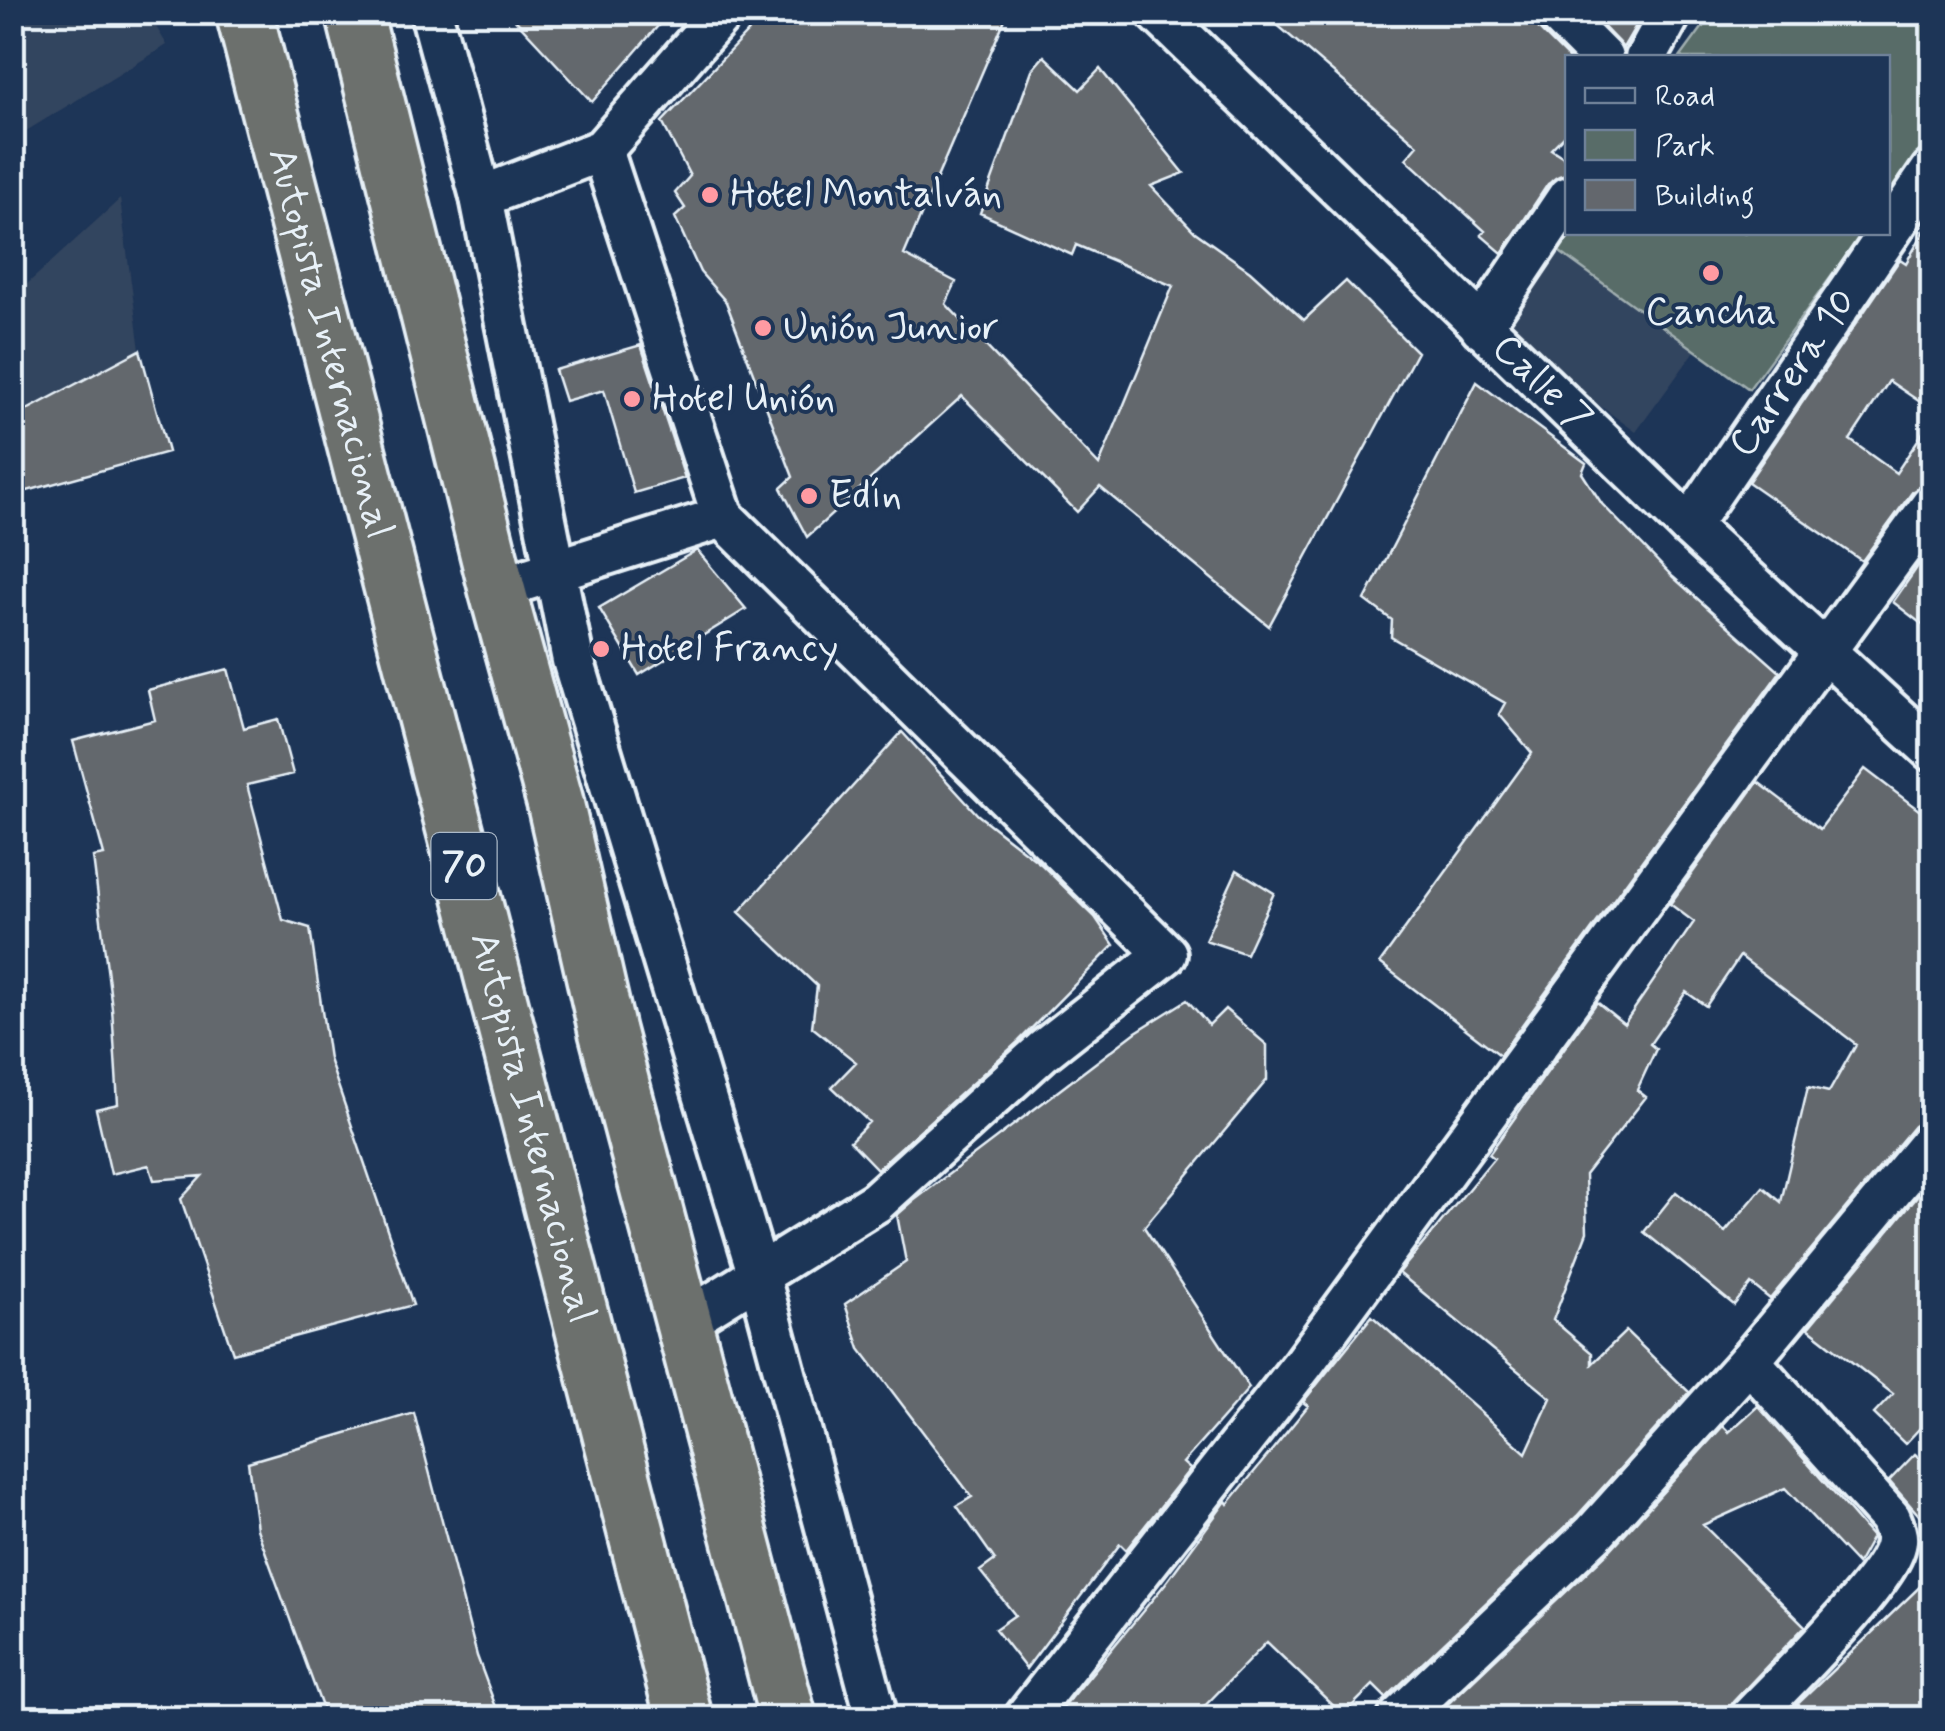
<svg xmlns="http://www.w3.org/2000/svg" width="1945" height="1731" font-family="Mynerve,sans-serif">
	<rect width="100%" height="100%" fill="#1d3557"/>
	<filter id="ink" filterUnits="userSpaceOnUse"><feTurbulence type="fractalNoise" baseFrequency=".01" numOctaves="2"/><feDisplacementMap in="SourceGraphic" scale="20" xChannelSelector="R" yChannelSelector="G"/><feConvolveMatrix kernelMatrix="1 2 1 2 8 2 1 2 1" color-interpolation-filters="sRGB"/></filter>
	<g filter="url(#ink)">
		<path fill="#32445e" d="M 13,12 L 148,13 L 167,45 L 13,139 Z
			M 120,199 L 140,350 L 13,418 L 13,297 Z
			M 1546,242 L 1695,351 L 1636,432 L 1487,324 Z"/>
		<path fill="#586c68" stroke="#a0aeb0" stroke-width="2.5" d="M 1713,13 L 1932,13 L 1932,137 L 1888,199 L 1888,58 L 1680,58 Z
			M 1568,232 L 1863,233 L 1749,389 L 1546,242 Z"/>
		<path fill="#63676d" stroke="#e8f1f8" stroke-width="2.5" d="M 508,12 L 670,12 L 592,102 Z
			M 767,12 L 1008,12 L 904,255 L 956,282 L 946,304 L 1099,465 L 1173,286 L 1076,245 L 1072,255 L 980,213 L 1032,70 L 1044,56 L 1080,90 L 1100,69 L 1184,173 L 1151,186 L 1195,232 L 1250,271 L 1304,320 L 1346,281 L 1417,352 L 1269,626 L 1100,487 L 1077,512 L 962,396 L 807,537 L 781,488 L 793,477 L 726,302 L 700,272 L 675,217 L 685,208 L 675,193 L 690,176 L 662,122 Z
			M 1262,12 L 1533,12 L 1539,29 L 1568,58 L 1568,132 L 1551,149 L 1568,160 L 1565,174 L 1548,184 L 1502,253 L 1481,235 L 1485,231 L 1406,159 L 1418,145 Z
			M 1590,12 L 1644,12 L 1623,48 Z
			M 1932,218 L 1932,410 L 1889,381 L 1850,440 L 1896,473 L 1932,419 L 1932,482 L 1913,491 L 1862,561 L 1748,482 L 1900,259 L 1906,263 Z
			M 641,345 L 685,478 L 634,493 L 604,390 L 565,401 L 555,370 Z
			M 140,350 L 168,452 L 20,493 L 12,470 L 12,418 Z
			M 1477,382 L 1586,463 L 1582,473 L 1602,504 L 1673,577 L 1780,672 L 1500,1055 L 1380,963 L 1532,753 L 1499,714 L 1505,703 L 1391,637 L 1392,620 L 1365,600 Z
			M 1932,546 L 1932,632 L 1893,602 Z
			M 697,550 L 746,609 L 639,675 L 599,608 Z
			M 228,669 L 244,728 L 278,719 L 293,774 L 247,785 L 283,920 L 310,928 L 329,1059 L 413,1305 L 233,1353 L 181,1199 L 202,1176 L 154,1180 L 149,1165 L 111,1174 L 96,1109 L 118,1104 L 112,1008 L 93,857 L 104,855 L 73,741 L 155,720 L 148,690 Z
			M 902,732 L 978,815 L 1042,865 L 1095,917 L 1114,945 L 1019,1041 L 877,1169 L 850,1141 L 869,1122 L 832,1087 L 856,1062 L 812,1027 L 817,986 L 739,912 Z
			M 1865,769 L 1932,820 L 1932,1118 L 1914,1126 L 1770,1299 L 1751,1284 L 1734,1305 L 1644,1232 L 1676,1192 L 1725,1232 L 1763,1187 L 1781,1202 L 1808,1087 L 1829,1092 L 1856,1044 L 1740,956 L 1706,1006 L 1686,992 L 1650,1044 L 1656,1049 L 1637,1090 L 1646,1097 L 1585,1175 L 1587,1232 L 1553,1320 L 1592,1353 L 1592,1364 L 1626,1331 L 1689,1392 L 1577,1516 L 1386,1698 L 1373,1685 L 1343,1715 L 1267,1642 L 1193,1718 L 1065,1718 L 1060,1712 L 1165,1584 L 1226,1501 L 1228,1504 L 1308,1406 L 1303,1402 L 1372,1316 L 1526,1453 L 1551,1398 L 1399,1273 L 1494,1158 L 1489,1154 L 1597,1002 L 1624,1024 L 1694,922 L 1670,904 L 1758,782 L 1820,829 Z
			M 1237,870 L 1274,893 L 1246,954 L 1205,940 Z
			M 1187,1000 L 1209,1025 L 1225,1009 L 1267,1045 L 1267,1080 L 1144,1227 L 1249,1388 L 1183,1463 L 1190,1469 L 1126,1550 L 1120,1544 L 1026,1669 L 995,1629 L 1015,1615 L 980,1571 L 995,1560 L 957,1506 L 972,1497 L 860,1349 L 845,1304 L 906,1262 L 897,1215 L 912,1202 L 1136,1032 Z
			M 1932,1178 L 1932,1415 L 1905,1444 L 1874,1414 L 1893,1394 L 1808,1328 Z
			M 1758,1406 L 1872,1537 L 1857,1564 L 1785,1488 L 1703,1525 L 1805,1626 L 1733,1702 L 1727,1718 L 1433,1718 L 1610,1550 L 1723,1426 L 1729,1432 Z
			M 414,1413 L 477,1656 L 500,1718 L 326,1718 L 257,1529 L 248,1462 Z
			M 1915,1454 L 1932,1470 L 1932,1530 L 1889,1481 Z
			M 1932,1575 L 1932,1708 L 1923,1718 L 1783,1718 Z"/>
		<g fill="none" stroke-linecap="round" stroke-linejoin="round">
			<g stroke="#e8f1f8" stroke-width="48">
				<g id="minor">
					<path d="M 431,12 L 481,197 L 573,660 L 759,1276 L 877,1718"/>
					<path id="s1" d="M 1157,12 L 1689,526 L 1932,750"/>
					<path d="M 1556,12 L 1602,58"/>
					<path d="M 1646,58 L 1671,12"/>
					<path d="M 602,150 L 723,517"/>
					<path d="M 481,197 L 602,150 L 723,12"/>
					<path d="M 1481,327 L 1568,197"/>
					<path id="s2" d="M 1689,526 L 1932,170"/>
					<path d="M 497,589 L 723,517 L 1166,954 L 1043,1051 L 876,1202 L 685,1321"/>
					<path d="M 1749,1361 L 1890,1518 C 1892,1524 1897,1534 1896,1540 C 1895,1576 1778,1688 1750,1718"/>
					<path d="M 1025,1718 L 1303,1364 L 1932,505"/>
					<path d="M 1399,1718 L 1594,1533 L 1749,1361 L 1932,1141"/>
				</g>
			</g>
			<g stroke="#e8f1f8" stroke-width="62">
				<g id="highway">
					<path id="s3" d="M 244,12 L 684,1718"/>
					<path d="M 354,12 L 497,589 L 555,802 L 607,1031 L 788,1718"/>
				</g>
			</g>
			<use href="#minor" stroke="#1d3557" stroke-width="40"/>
			<use href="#highway" stroke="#6c706d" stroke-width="55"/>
		</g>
	</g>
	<g fill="#ff9aa2" stroke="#1d3557" stroke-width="4">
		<circle cx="710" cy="195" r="10"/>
		<circle cx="1711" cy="273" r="10"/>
		<circle cx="763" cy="328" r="10"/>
		<circle cx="632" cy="399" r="10"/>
		<circle cx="809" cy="496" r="10"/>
		<circle cx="601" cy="649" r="10"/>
	</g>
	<g text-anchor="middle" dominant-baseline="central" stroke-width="8" stroke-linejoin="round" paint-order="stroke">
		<rect fill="#1d3557" stroke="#abb9c8" stroke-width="2.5" x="431.5" y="833" width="65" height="66" rx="8"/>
		<g font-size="38" font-weight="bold" fill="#e8f1f8">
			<text x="464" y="866">70</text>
		</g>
		<g font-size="40" fill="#e8f1f8" stroke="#1d3557" text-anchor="start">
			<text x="730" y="195">Hotel Montalván</text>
			<text x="1711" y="313" text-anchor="middle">Cancha</text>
			<text x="783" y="328">Unión Junior</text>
			<text x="652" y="399">Hotel Unión</text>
			<text x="829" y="496">Edín</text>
			<text x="621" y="649">Hotel Francy</text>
		</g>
		<g font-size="40" fill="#e8f1f8" stroke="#1d3557">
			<text stroke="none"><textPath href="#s3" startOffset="342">Autopista Internacional</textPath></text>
			<text stroke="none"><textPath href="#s2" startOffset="185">Carrera 10</textPath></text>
			<text stroke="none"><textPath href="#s1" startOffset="535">Calle 7</textPath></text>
			<text stroke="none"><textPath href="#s3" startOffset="1152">Autopista Internacional</textPath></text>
		</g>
	</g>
	<rect width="1945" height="1731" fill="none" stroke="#1d3557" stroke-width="50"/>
	<rect x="25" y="25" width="1895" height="1681" fill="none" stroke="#e8f1f8" stroke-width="4" filter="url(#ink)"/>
	<rect x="1565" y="55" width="325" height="180" fill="#1d3557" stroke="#6e8097" stroke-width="2.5"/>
	<rect x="1585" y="88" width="50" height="15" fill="#1d3557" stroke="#6e8097" stroke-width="2.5"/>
	<text x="1655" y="105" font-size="30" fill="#e8f1f8">Road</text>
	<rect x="1585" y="130" width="50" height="30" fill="#586c68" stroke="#6e8097" stroke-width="2.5"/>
	<text x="1655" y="155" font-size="30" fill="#e8f1f8">Park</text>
	<rect x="1585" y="180" width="50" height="30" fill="#63676d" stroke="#6e8097" stroke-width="2.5"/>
	<text x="1655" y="205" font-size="30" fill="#e8f1f8">Building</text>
</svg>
